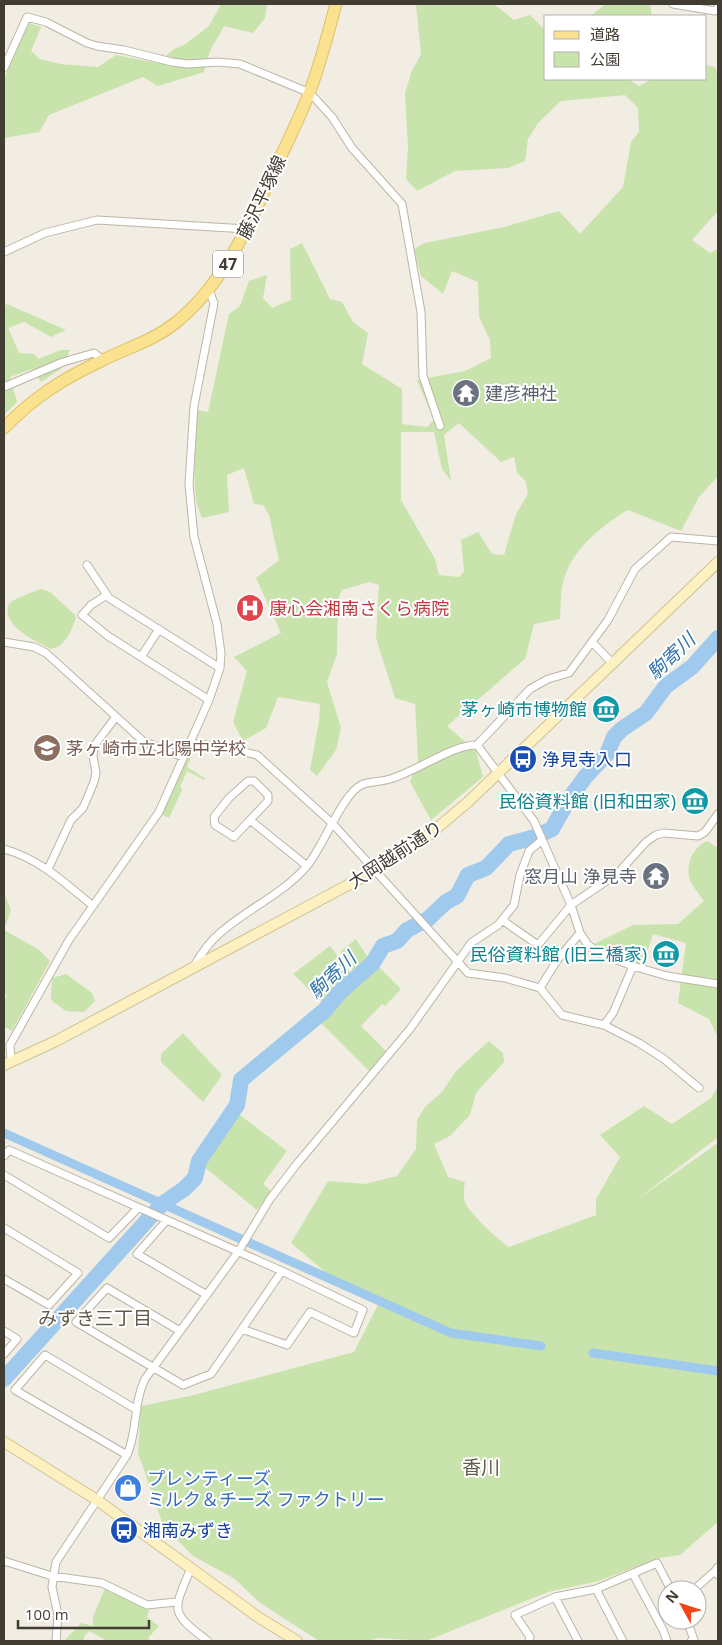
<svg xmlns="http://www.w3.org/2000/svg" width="722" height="1645" font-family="'Open Sans','Noto Sans JP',sans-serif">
	<rect width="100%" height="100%" fill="#f1ede2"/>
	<path fill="#c8e4ac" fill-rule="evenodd" d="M 221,4 L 267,4 L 265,18 L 253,33 L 224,26 L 210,51 L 204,72 L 158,86 L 143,77 L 49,115 L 39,132 L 4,138 L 4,79 L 29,23 L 41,27 L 31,51 L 40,59 L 60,64 L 98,67 L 116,55 L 157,63 L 174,49 L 184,45 L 209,26 Z
		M 416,4 L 494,4 L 514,20 L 530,15 L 546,31 L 546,79 L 628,79 L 639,86 L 652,79 L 706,79 L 706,65 L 715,67 L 718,74 L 718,211 L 692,240 L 710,253 L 718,249 L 718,476 L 699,497 L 681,531 L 628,510 C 603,525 577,545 566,573 C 560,586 561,605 560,619 L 534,624 L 525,659 L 447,726 L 476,751 L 483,777 L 431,820 L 410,782 L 418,760 L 415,704 L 395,698 L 376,638 L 379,585 L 369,582 L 342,590 L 338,599 L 337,654 L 327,682 L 341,728 L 336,750 L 317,776 L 310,770 L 319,721 L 320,704 L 278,697 L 266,728 L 243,741 L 233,722 L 247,671 L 234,657 L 281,633 L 256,578 L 279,560 L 269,515 L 263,505 L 254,504 L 244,468 L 227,475 L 229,512 L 202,518 C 189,492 196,440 197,410 L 208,412 L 229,314 L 240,306 L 249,281 L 267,275 L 263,298 L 272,308 L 291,300 L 290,249 L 302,243 L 330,299 L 342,302 L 353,322 L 368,333 L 362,364 L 402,389 L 402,424 L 427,427 L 434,420 L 417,380 L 465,371 L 491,358 L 490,340 L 479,317 L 478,282 L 452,271 L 443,294 L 421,276 L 414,249 L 425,243 L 504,227 L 559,211 L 580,234 L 623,187 L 631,142 L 639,132 L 638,108 L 625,95 L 561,101 L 538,123 L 528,139 L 525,161 L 508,168 L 455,171 L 417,191 L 406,179 L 408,147 L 405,93 L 411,73 L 421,54 ZM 459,423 L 501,462 L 514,457 L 517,472 L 526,482 L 528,494 L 516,514 L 504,555 L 492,554 L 478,532 L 461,540 L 464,571 L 459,577 L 439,575 L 435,559 L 401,500 L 401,432 L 434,432 L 442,469 L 451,481 L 444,435 Z
		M 606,4 L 650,4 L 652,16 L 590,16 Z
		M 7,304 L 66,330 L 51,337 L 24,322 L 8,328 L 19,353 L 34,354 L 38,359 L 61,350 L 70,350 L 62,368 L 41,382 L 32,369 L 10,377 L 17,402 L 4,415 L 4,306 Z
		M 41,589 L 50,592 L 75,615 L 76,619 C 70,632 66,646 51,649 C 38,642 0,626 9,604 C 16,597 31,593 41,589 Z
		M 193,747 L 214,751 L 194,751 L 187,767 L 205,778 L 204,780 L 187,771 L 180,787 L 182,790 L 169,818 L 161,814 Z
		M 707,841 L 718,848 L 718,1037 L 709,1019 L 678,1003 L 686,943 L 653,934 L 643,965 L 602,951 L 594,944 L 633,925 L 678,924 L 704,901 C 700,895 695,890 692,884 C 683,869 692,847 707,841 Z
		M 4,893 L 11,910 L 4,930 L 38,949 L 50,961 L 12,1031 L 4,1027 L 4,1001 L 7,995 L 4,993 Z
		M 356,939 L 370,961 L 355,973 L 340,952 Z
		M 330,946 L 352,975 L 332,994 L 324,1004 L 293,974 Z
		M 377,965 L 401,989 L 385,1006 L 382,1004 L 361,1026 L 386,1051 L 369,1071 L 320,1022 L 345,993 Z
		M 66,974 L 92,993 L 95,1001 L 84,1012 L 66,1011 L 51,1000 L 52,978 Z
		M 183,1033 L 222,1075 L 203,1102 L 161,1062 L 161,1054 Z
		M 489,1041 L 503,1053 L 504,1062 L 476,1093 L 470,1115 L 450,1136 L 434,1144 L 448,1177 L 465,1182 C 464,1188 463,1196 465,1202 C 468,1212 500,1242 509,1247 L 596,1215 L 596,1199 L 620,1157 L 600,1135 L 644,1106 L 672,1124 L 711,1098 L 718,1087 L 718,1137 L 638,1199 L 718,1143 L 718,1522 L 680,1555 L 658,1558 L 599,1581 L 548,1592 L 426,1641 L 378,1638 L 368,1641 L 319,1641 L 259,1602 L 235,1579 L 193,1556 L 163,1525 L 138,1453 L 141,1406 L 190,1396 L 354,1352 L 380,1301 L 325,1272 L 291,1243 L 328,1181 L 365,1184 L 397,1176 L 416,1149 L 417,1120 L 425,1107 L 442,1092 L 456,1071 Z
		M 236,1112 L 287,1151 L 263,1184 L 271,1191 L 257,1210 L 201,1164 Z
		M 105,1588 L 149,1610 L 147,1617 L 159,1626 L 148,1638 L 151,1641 L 107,1641 L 89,1631 L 85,1635 L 83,1641 L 64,1641 L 81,1623 L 93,1626 L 93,1617 Z"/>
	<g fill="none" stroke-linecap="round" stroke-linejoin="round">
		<path stroke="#9fc9ed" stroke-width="9" d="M 4,1133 L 451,1333 L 541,1346
			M 593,1353 L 718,1371"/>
		<path stroke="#9fc9ed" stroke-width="16" d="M 4,1379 L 162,1204 L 184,1189 L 195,1178 L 199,1161 L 237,1105 L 241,1080 L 325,1010 L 341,991 L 372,964 L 383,946 L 397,941 L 407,930 L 428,919 L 446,902 L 457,896 L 468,875 L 486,868 L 509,844 L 535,837 L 552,829 L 569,799 L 586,776 L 607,754 L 614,737 L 622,729 L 646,713 L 666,686 L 692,667 L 718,638"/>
		<g stroke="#bcb5a6" stroke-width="9">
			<path id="street" d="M 673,4 L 715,11 L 718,7
				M 4,68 L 27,17 L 46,22 L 87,43 L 97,46 L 124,50 L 172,62 L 188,64 L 218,62 L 240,64 L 310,93 L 332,117 L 352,148 L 402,204 L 421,312 L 423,376 L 440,426
				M 4,252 L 45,233 L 97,220 L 247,229
				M 4,387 L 63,362 L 94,353 L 103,360
				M 87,565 L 109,598 L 220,668
				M 107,595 L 91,605 L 82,615 L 108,636 L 209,700
				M 4,642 L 34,647 L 46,653 L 143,741 L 183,757
				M 592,642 L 613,664
				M 141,657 L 159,629
				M 190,743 L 222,747 L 257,755 L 333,824 L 468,973 L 505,978 L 540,988 L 558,959 L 580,933
				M 477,745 L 534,821 L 571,905 L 580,933 L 588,945 L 601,954 L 633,966 L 667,976 L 718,984
				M 250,820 L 268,801 L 268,795 L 254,781 L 248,781 L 229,798 L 214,817 L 215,825 L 234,837 L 250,820 L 307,866
				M 4,849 C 40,859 65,883 93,906
				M 48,869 L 71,820 L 83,808 L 94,782 L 96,773 L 93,756 L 94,746 L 115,718
				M 502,920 L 538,945 L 571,905 L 618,873 L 646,842 L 656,835 L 664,833 L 698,836 L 705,832 L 718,814
				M 194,966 C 201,954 209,942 220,933 C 247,909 283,894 307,866 C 323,847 342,795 361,785 C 369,781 381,782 390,779 C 418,771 451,745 477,745 L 530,689 L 548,679 L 569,673 L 608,620 L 635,569 L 671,537 L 718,541
				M 540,988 L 562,1015 L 604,1025 L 639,1043 L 664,1059 L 699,1088
				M 604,1025 L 613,1013 L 633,966
				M 11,1061 L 10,1045 L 69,940 L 159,812 L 209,700 L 220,668 L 221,653 L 217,624 L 194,537 L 189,484 L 194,406 L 214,303 L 209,290
				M 4,1156 L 9,1150 L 282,1271 L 363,1310 L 354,1333 L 310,1312 L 287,1345 L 242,1329
				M 4,1175 L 109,1238 L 138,1208
				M 166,1221 L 137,1254 L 207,1295
				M 4,1228 L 78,1273 L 49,1305 L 4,1279
				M 4,1331 L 17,1339 L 4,1354
				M 180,1331 L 107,1288 L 76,1322 L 183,1385 L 211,1374 L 282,1271
				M 127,1455 L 15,1390 L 45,1355 L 137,1410
				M 4,1561 L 52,1576 L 102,1583 L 147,1605 L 176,1602
				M 718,1567 L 715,1571 L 718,1575
				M 191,1568 C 173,1611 169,1612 208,1641
				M 633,1574 L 663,1630 L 667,1641
				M 698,1586 L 715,1571
				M 596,1589 L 623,1641
				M 555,1597 L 578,1641
				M 687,1620 L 694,1640 L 691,1641
				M 56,1641 L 58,1615 L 52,1587 L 56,1562 L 127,1455 C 138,1431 133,1403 145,1379 L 238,1252 L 270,1199 L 296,1165 L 410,1029 L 471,943 L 498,925 L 514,905 L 520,875 L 529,851 L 542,840
				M 529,1641 L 530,1637 L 515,1615 L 555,1597 L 596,1589 L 657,1563 L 671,1590"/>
		</g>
		<g stroke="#d0c293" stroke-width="12">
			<path id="secondary" d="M 4,1065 L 56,1041 L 376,870 L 430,834 L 468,802 L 718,562
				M 4,1442 L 97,1500 L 258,1617 L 297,1641"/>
		</g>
		<g stroke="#dfbf62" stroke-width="13">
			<path id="primary" d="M 4,428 C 34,397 64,378 103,360 C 127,348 152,341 174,324 C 222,286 246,231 271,177 C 284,149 299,120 310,91 C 321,62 328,33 336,4"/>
		</g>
		<use href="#street" stroke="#fff" stroke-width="7"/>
		<use href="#secondary" stroke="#fdf1c1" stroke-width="10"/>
		<use href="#primary" stroke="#fbe291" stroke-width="11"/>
	</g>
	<defs>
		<g id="temple-disc" transform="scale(1.4375)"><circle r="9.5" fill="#6b7280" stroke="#fff"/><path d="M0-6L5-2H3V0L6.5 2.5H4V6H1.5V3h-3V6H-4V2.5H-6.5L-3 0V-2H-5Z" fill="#fff"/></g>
		<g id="hospital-disc" transform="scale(1.4375)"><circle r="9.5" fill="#e0444e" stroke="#fff"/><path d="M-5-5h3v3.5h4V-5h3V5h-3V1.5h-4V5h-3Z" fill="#fff"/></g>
		<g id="museum-disc" transform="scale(1.4375)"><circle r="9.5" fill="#0f9aa8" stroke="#fff"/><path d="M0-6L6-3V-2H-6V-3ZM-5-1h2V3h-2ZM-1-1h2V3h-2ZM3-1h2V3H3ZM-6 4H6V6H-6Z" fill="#fff"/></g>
		<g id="school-disc" transform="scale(1.4375)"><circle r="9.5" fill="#8d6e63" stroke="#fff"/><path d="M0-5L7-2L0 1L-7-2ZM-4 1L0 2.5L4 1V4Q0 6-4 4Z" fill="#fff"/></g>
		<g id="bus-disc" transform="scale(1.4375)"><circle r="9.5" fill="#1a4fb4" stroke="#fff"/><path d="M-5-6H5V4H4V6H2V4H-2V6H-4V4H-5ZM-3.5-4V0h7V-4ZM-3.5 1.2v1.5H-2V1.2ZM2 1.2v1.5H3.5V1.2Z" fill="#fff"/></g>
		<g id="shop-disc" transform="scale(1.4375)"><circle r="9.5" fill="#3f7fe0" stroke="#fff"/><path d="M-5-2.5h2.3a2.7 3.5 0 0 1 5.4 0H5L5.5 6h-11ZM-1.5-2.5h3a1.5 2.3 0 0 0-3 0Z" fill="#fff"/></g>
	</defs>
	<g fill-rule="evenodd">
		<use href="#temple-disc" x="466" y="393"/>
		<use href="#hospital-disc" x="250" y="608"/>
		<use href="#museum-disc" x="606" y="709"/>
		<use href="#school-disc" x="47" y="748"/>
		<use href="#bus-disc" x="523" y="759"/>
		<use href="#museum-disc" x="695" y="801"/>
		<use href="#temple-disc" x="656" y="876"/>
		<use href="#museum-disc" x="666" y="954"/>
		<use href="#shop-disc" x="128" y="1488"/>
		<use href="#bus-disc" x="124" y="1530"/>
	</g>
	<g text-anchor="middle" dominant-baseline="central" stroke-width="4" stroke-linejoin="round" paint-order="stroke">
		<rect fill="#fff" stroke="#7b7770" stroke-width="1" x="213" y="250.5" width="30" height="27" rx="4"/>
		<g font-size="16" font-weight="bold" fill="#423d33">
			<text x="228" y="264">47</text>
		</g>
		<g font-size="18" fill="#423d33" stroke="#fff">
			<text transform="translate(261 197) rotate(-65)">藤沢平塚線</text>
			<text transform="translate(395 854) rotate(-33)">大岡越前通り</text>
		</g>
		<g font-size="18" fill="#5b616d" stroke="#fff" text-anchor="start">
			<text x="485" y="393">建彦神社</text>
			<text x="637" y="876" text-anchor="end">窓月山 浄見寺</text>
		</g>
		<g font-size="18" fill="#be3a42" stroke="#fff" text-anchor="start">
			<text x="269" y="608">康心会湘南さくら病院</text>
		</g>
		<g font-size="18" fill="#0d838f" stroke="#fff" text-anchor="end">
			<text x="587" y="709">茅ヶ崎市博物館</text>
			<text x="676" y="801">民俗資料館 (旧和田家)</text>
			<text x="647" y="954">民俗資料館 (旧三橋家)</text>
		</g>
		<g font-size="18" fill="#785e54" stroke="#fff" text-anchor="start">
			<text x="66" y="748">茅ヶ崎市立北陽中学校</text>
		</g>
		<g font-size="18" fill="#164399" stroke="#fff" text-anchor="start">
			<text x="542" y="759">浄見寺入口</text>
			<text x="143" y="1530">湘南みずき</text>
		</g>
		<g font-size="18" fill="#366cbe" stroke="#fff" text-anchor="start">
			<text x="147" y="1478">プレンティーズ<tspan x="147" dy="21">ミルク＆チーズ ファクトリー</tspan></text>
		</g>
		<g font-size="19" font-style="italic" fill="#3171a9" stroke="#fff">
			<text transform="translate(671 656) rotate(-44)">駒寄川</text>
			<text transform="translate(332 975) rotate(-44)">駒寄川</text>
		</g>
		<g font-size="19" fill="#645b4b" stroke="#fff">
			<text x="95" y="1318">みずき三丁目</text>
			<text x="481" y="1467">香川</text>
		</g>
	</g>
	<rect width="722" height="1645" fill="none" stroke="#423d33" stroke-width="10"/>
	<rect x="544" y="15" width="162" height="65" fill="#ffffff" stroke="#b3b1ad"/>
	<rect x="554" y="31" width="25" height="8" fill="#fbe291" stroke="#b3b1ad"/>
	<text x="590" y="40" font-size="15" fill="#423d33">道路</text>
	<rect x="554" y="52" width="25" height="15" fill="#c8e4ac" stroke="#b3b1ad"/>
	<text x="590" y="65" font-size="15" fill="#423d33">公園</text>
	<g transform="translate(682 1605) rotate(310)"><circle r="24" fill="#ffffff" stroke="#b3b1ad"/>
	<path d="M0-4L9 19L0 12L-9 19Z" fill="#f34317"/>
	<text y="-8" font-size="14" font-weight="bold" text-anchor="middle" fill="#423d33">N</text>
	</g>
	<path d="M18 1620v8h131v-8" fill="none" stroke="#423d33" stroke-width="2.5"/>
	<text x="25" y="1620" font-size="15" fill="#423d33" stroke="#ffffff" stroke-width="4" paint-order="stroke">100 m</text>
</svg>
